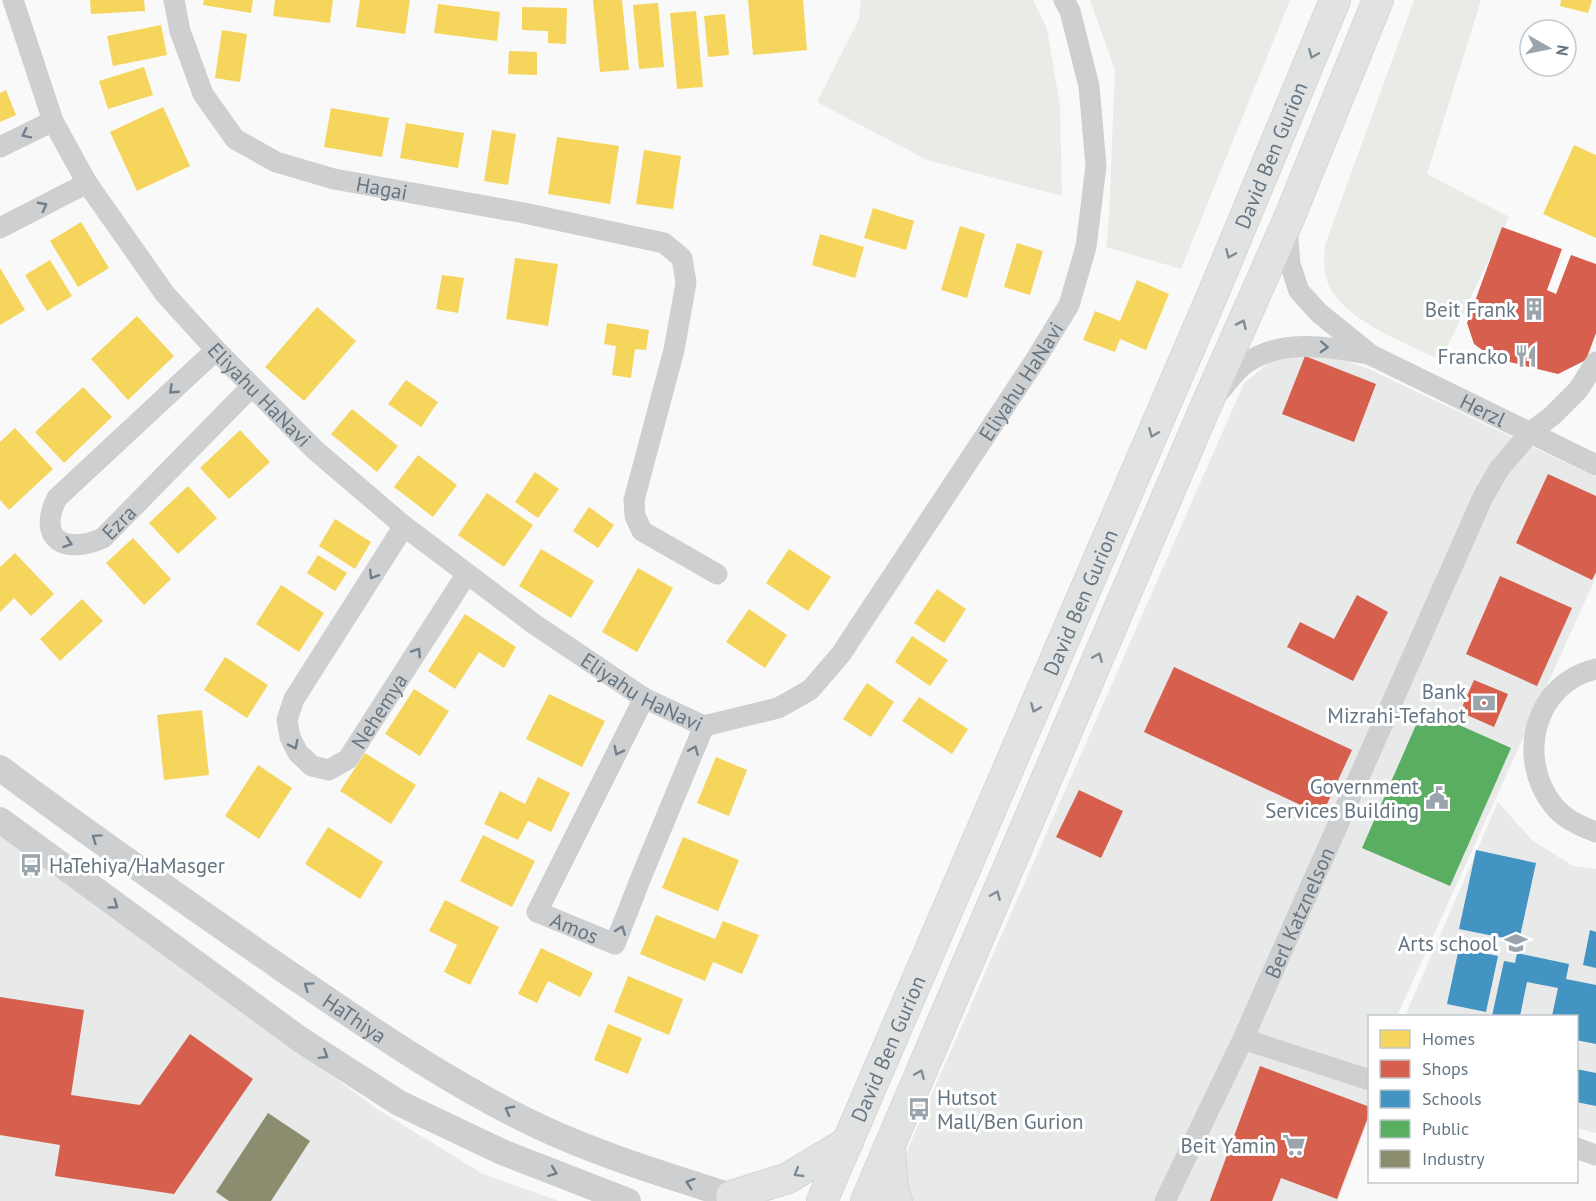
<svg xmlns="http://www.w3.org/2000/svg" width="1596" height="1201" font-family="'PT Sans',sans-serif">
	<rect width="100%" height="100%" fill="#f9f9f9"/>
	<path fill="#e8e9e9" d="M 1294,355 L 1332,356 L 1371,370 L 1596,477 L 1596,577 L 1397,1016 L 1370,1016 L 1369,1118 L 1338,1201 L 910,1201 L 906,1153 L 1244,383 L 1270,362 Z
		M 1498,802 L 1532,840 L 1573,866 L 1596,869 L 1596,1133 L 1577,1128 L 1576,1016 L 1405,1016 Z
		M 0,831 L 377,1109 L 483,1174 L 559,1201 L 0,1201 Z"/>
	<path fill="#e8ebe6" d="M 861,0 L 1033,0 L 1047,29 L 1060,105 L 1062,196 L 927,160 L 817,102 L 859,19 Z
		M 1090,0 L 1290,0 L 1181,269 L 1106,247 L 1109,219 L 1115,70 Z
		M 1414,0 L 1481,0 L 1427,174 L 1509,217 L 1441,360 C 1407,344 1346,321 1329,286 C 1323,273 1324,259 1325,245 Z"/>
	<path fill="#f6d55c" d="M 90,0 L 144,0 L 145,11 L 91,14 Z
		M 204,0 L 253,0 L 251,13 L 203,5 Z
		M 275,0 L 333,0 L 330,23 L 273,16 Z
		M 360,0 L 410,0 L 405,34 L 356,27 Z
		M 593,0 L 622,0 L 629,70 L 600,72 Z
		M 748,0 L 803,0 L 807,50 L 753,55 Z
		M 1561,0 L 1592,0 L 1588,13 L 1560,6 Z
		M 658,3 L 664,67 L 639,69 L 633,5 Z
		M 438,4 L 500,12 L 497,41 L 434,33 Z
		M 522,7 L 567,8 L 566,44 L 548,43 L 548,31 L 522,30 Z
		M 696,11 L 703,87 L 677,89 L 670,13 Z
		M 725,14 L 729,55 L 708,57 L 704,16 Z
		M 161,25 L 167,55 L 113,66 L 107,36 Z
		M 222,30 L 247,34 L 240,82 L 215,78 Z
		M 509,51 L 537,52 L 537,75 L 508,74 Z
		M 144,67 L 153,95 L 108,109 L 99,81 Z
		M 6,90 L 16,115 L 0,122 L 0,93 Z
		M 163,107 L 190,166 L 137,191 L 110,132 Z
		M 331,108 L 389,118 L 382,157 L 324,147 Z
		M 406,123 L 464,133 L 458,168 L 400,158 Z
		M 492,130 L 516,134 L 508,185 L 484,181 Z
		M 557,137 L 619,146 L 610,204 L 548,194 Z
		M 1574,145 L 1596,155 L 1596,238 L 1543,214 Z
		M 644,150 L 681,156 L 673,209 L 636,204 Z
		M 873,208 L 914,221 L 906,250 L 864,238 Z
		M 81,222 L 109,268 L 78,287 L 50,241 Z
		M 960,226 L 985,234 L 967,298 L 941,290 Z
		M 820,234 L 864,247 L 855,278 L 812,265 Z
		M 1017,243 L 1043,251 L 1030,295 L 1004,287 Z
		M 515,258 L 558,264 L 548,326 L 506,319 Z
		M 50,260 L 72,296 L 47,311 L 25,275 Z
		M 0,268 L 25,310 L 0,325 Z
		M 442,275 L 464,278 L 458,313 L 436,309 Z
		M 1137,280 L 1169,294 L 1146,350 L 1120,339 L 1115,352 L 1083,340 L 1095,311 L 1120,321 Z
		M 317,307 L 356,341 L 304,401 L 265,367 Z
		M 137,316 L 174,356 L 128,400 L 91,359 Z
		M 607,323 L 649,330 L 646,350 L 635,349 L 631,378 L 612,375 L 616,346 L 604,344 Z
		M 406,380 L 438,402 L 421,427 L 388,404 Z
		M 83,387 L 112,417 L 64,463 L 35,432 Z
		M 352,409 L 398,446 L 377,472 L 331,434 Z
		M 15,428 L 53,469 L 9,510 L 0,500 L 0,442 Z
		M 240,430 L 270,462 L 229,499 L 200,468 Z
		M 418,455 L 457,485 L 433,517 L 394,487 Z
		M 535,472 L 559,489 L 538,518 L 515,502 Z
		M 188,486 L 217,518 L 178,554 L 149,523 Z
		M 487,493 L 533,525 L 504,567 L 458,535 Z
		M 589,507 L 614,525 L 598,548 L 573,531 Z
		M 335,519 L 371,542 L 355,569 L 319,546 Z
		M 133,538 L 171,579 L 144,605 L 106,563 Z
		M 541,549 L 594,581 L 571,618 L 519,586 Z
		M 789,549 L 831,577 L 808,611 L 766,583 Z
		M 15,553 L 54,594 L 31,616 L 14,598 L 0,612 L 0,567 Z
		M 318,555 L 347,573 L 335,591 L 307,573 Z
		M 638,568 L 673,588 L 637,652 L 602,632 Z
		M 281,585 L 324,613 L 299,652 L 256,624 Z
		M 937,589 L 966,609 L 944,643 L 914,623 Z
		M 82,599 L 103,621 L 60,661 L 40,639 Z
		M 749,609 L 787,635 L 765,668 L 726,642 Z
		M 465,614 L 516,647 L 504,668 L 479,652 L 455,689 L 428,671 Z
		M 912,636 L 948,660 L 930,686 L 895,662 Z
		M 225,657 L 268,685 L 247,718 L 204,690 Z
		M 867,683 L 894,702 L 871,737 L 843,719 Z
		M 414,689 L 449,711 L 420,756 L 385,734 Z
		M 549,694 L 605,721 L 582,767 L 526,739 Z
		M 919,697 L 968,729 L 952,754 L 902,721 Z
		M 202,710 L 209,775 L 164,780 L 157,715 Z
		M 365,753 L 416,785 L 391,824 L 340,791 Z
		M 716,757 L 747,770 L 729,816 L 697,803 Z
		M 258,765 L 292,788 L 259,839 L 225,816 Z
		M 538,777 L 570,793 L 551,832 L 528,821 L 518,840 L 484,824 L 500,791 L 525,804 Z
		M 328,827 L 383,862 L 360,899 L 305,864 Z
		M 483,835 L 535,861 L 512,907 L 460,881 Z
		M 683,837 L 739,860 L 718,911 L 662,888 Z
		M 445,900 L 499,927 L 470,985 L 444,972 L 457,945 L 429,931 Z
		M 656,915 L 715,939 L 723,921 L 759,935 L 742,974 L 713,962 L 705,981 L 640,954 Z
		M 541,948 L 593,973 L 580,997 L 548,981 L 537,1003 L 518,994 Z
		M 628,976 L 683,999 L 669,1035 L 614,1012 Z
		M 608,1024 L 642,1038 L 628,1074 L 594,1060 Z"/>
	<path fill="#d6604d" d="M 1502,227 L 1562,249 L 1547,290 L 1556,294 L 1571,255 L 1596,264 L 1596,333 L 1586,360 L 1558,374 L 1493,358 L 1474,344 L 1467,323 Z
		M 1305,356 L 1376,384 L 1354,442 L 1282,414 Z
		M 1548,474 L 1596,496 L 1596,572 L 1592,580 L 1516,543 Z
		M 1500,576 L 1572,608 L 1537,686 L 1466,654 Z
		M 1357,595 L 1388,612 L 1353,681 L 1287,647 L 1300,622 L 1334,639 Z
		M 1174,667 L 1352,750 L 1322,815 L 1144,732 Z
		M 1474,680 L 1508,694 L 1494,727 L 1460,712 Z
		M 1079,790 L 1123,811 L 1101,858 L 1056,837 Z
		M 0,997 L 84,1010 L 71,1095 L 140,1105 L 190,1034 L 253,1079 L 174,1194 L 55,1176 L 60,1145 L 0,1135 Z
		M 1260,1066 L 1370,1107 L 1370,1112 L 1337,1199 L 1281,1178 L 1272,1201 L 1210,1201 Z"/>
	<path fill="#4393c3" d="M 1476,850 L 1536,863 L 1519,941 L 1459,929 Z
		M 1590,930 L 1596,932 L 1596,968 L 1583,965 Z
		M 1459,948 L 1498,956 L 1486,1012 L 1447,1004 Z
		M 1517,953 L 1569,964 L 1566,979 L 1596,985 L 1596,1044 L 1576,1040 L 1576,1016 L 1552,1016 L 1558,988 L 1527,982 L 1520,1016 L 1492,1016 L 1504,961 L 1515,963 Z
		M 1576,1069 L 1596,1073 L 1596,1106 L 1576,1102 Z"/>
	<path fill="#5aae61" d="M 1423,709 L 1511,748 L 1450,886 L 1362,848 Z"/>
	<path fill="#8c8c6e" d="M 268,1113 L 310,1141 L 271,1201 L 229,1201 L 216,1192 Z"/>
	<g fill="none" stroke-linecap="round" stroke-linejoin="round">
		<g stroke="#d5d6d7" stroke-width="32">
			<g id="secondary">
				<path d="M 890,1151 L 893,1189 L 897,1201"/>
				<path d="M 731,1196 L 788,1178 L 848,1142"/>
				<path id="s9" d="M 822,1201 L 1218,282 L 1335,0"/>
				<path d="M 866,1201 L 1205,408 L 1287,223 L 1378,0"/>
			</g>
		</g>
		<g stroke="#cecfd0" stroke-width="21">
			<path id="s1" d="M 13,0 L 53,121 L 87,183 L 165,294 L 216,350 L 315,450 L 404,526 L 534,624 L 644,698 L 704,726 L 778,708 L 810,690 L 841,654 L 1036,359 L 1069,305 L 1086,247 L 1096,166 L 1089,86 L 1070,11 L 1064,0"/>
			<path id="s2" d="M 174,0 L 180,31 L 203,94 L 235,139 L 276,162 L 334,179 L 524,213 L 664,243 L 682,258 L 686,283 L 674,350 L 634,500 L 635,516 L 642,531 L 717,574"/>
			<path d="M 0,147 L 53,121"/>
			<path d="M 0,228 L 87,183"/>
			<path id="s3" d="M 1287,229 L 1290,264 L 1299,291 L 1319,313 L 1371,355 L 1596,465"/>
			<path id="s4" d="M 216,350 L 57,498 C 36,540 66,555 103,538 L 251,387"/>
			<path d="M 1220,391 C 1227,383 1234,373 1242,366 C 1278,338 1326,346 1368,354"/>
			<path id="s5" d="M 404,526 L 294,699 L 287,720 L 290,737 L 298,753 L 312,766 L 329,770 L 348,759 L 466,575"/>
			<path d="M 1596,669 C 1534,683 1516,758 1553,805 C 1564,819 1580,826 1596,832"/>
			<path id="s6" d="M 644,698 L 537,912 L 615,944 L 642,875 L 704,726"/>
			<path d="M 1243,1039 L 1370,1080"/>
			<path d="M 1576,1148 L 1596,1155"/>
			<path id="s7" d="M 1165,1201 L 1243,1039 L 1483,497 L 1499,469 L 1530,433 L 1553,415 L 1578,390 L 1596,362"/>
		</g>
		<g stroke="#cecfd0" stroke-width="26">
			<path id="s8" d="M 0,768 C 92,837 187,903 281,968 C 365,1025 449,1084 540,1127 C 606,1158 677,1178 746,1201"/>
			<path d="M 0,820 L 301,1040 L 399,1103 L 502,1152 L 628,1201"/>
		</g>
		<use href="#secondary" stroke="#e1e2e2" stroke-width="30"/>
	</g>
	<defs><path id="oneway-chevron" d="M-2-3.5L2.5 0L-2 3.5" fill="none" stroke-width="1.6" stroke-linecap="round" stroke-linejoin="round" transform="scale(1.5)"/></defs>
	<g stroke="#7e8c96">
		<use href="#oneway-chevron" transform="translate(1313 54) rotate(113)"/>
		<use href="#oneway-chevron" transform="translate(1230 254) rotate(113)"/>
		<use href="#oneway-chevron" transform="translate(1242 324) rotate(-66)"/>
		<use href="#oneway-chevron" transform="translate(1153 433) rotate(113)"/>
		<use href="#oneway-chevron" transform="translate(1098 657) rotate(-67)"/>
		<use href="#oneway-chevron" transform="translate(1035 708) rotate(113)"/>
		<use href="#oneway-chevron" transform="translate(996 895) rotate(-67)"/>
		<use href="#oneway-chevron" transform="translate(920 1074) rotate(-67)"/>
		<use href="#oneway-chevron" transform="translate(798 1173) rotate(150)"/>
	</g>
	<g stroke="#707f8b">
		<use href="#oneway-chevron" transform="translate(26 134) rotate(154)"/>
		<use href="#oneway-chevron" transform="translate(43 206) rotate(-28)"/>
		<use href="#oneway-chevron" transform="translate(1324 347) rotate(3)"/>
		<use href="#oneway-chevron" transform="translate(173 390) rotate(137)"/>
		<use href="#oneway-chevron" transform="translate(68 543) rotate(19)"/>
		<use href="#oneway-chevron" transform="translate(373 575) rotate(122)"/>
		<use href="#oneway-chevron" transform="translate(417 652) rotate(-57)"/>
		<use href="#oneway-chevron" transform="translate(294 745) rotate(64)"/>
		<use href="#oneway-chevron" transform="translate(694 750) rotate(-67)"/>
		<use href="#oneway-chevron" transform="translate(618 751) rotate(116)"/>
		<use href="#oneway-chevron" transform="translate(96 838) rotate(-145)"/>
		<use href="#oneway-chevron" transform="translate(114 905) rotate(36)"/>
		<use href="#oneway-chevron" transform="translate(621 930) rotate(-69)"/>
		<use href="#oneway-chevron" transform="translate(308 986) rotate(-146)"/>
		<use href="#oneway-chevron" transform="translate(324 1055) rotate(32)"/>
		<use href="#oneway-chevron" transform="translate(509 1110) rotate(-152)"/>
		<use href="#oneway-chevron" transform="translate(553 1172) rotate(21)"/>
		<use href="#oneway-chevron" transform="translate(690 1183) rotate(-162)"/>
	</g>
	<defs>
		<g id="building-bare" transform="scale(1.8)"><path d="M-4-6H4V6H1V3H-1V6H-4ZM-2.5-4.3h1.7v1.8h-1.7ZM.8-4.3h1.7v1.8H.8ZM-2.5-1h1.7V.8h-1.7ZM.8-1h1.7V.8H.8Z" fill="#99a4ac" stroke="#fff" stroke-width="2.5" paint-order="stroke"/></g>
		<g id="restaurant-bare" transform="scale(1.8)"><path d="M-5-6h1v4h1v-4h1v4h1v-4h1v5L-1.5 .5V6h-2V.5L-5-1ZM5-6V6H3V1.5H1.5Q1.5-4 5-6Z" fill="#99a4ac" stroke="#fff" stroke-width="2.5" paint-order="stroke"/></g>
		<g id="bank-bare" transform="scale(1.8)"><path d="M-6-4H6V4H-6ZM0-2.3a2.3 2.3 0 1 0 0 4.6a2.3 2.3 0 1 0 0-4.6Z" fill="#99a4ac" stroke="#fff" stroke-width="2.5" paint-order="stroke"/></g>
		<g id="civic-bare" transform="scale(1.8)"><path d="M-.6-6.5H3V-4.5H.6V-3L4-1V1h2V6H-6V1h2V-1L-.6-3ZM-1.2 2.5V6h2.4V2.5Z" fill="#99a4ac" stroke="#fff" stroke-width="2.5" paint-order="stroke"/></g>
		<g id="bus-bare" transform="scale(1.8)"><path d="M-5-6H5V4H4V6H2V4H-2V6H-4V4H-5ZM-3.5-4V0h7V-4ZM-3.5 1.2v1.5H-2V1.2ZM2 1.2v1.5H3.5V1.2Z" fill="#99a4ac" stroke="#fff" stroke-width="2.5" paint-order="stroke"/></g>
		<g id="school-bare" transform="scale(1.8)"><path d="M0-5L7-2L0 1L-7-2ZM-4 1L0 2.5L4 1V4Q0 6-4 4Z" fill="#99a4ac" stroke="#fff" stroke-width="2.5" paint-order="stroke"/></g>
		<g id="supermarket-bare" transform="scale(1.8)"><path d="M-6-5.5h2.5l.6 2H6L4.5 2H-2.5L-4.4-4H-6ZM-1.5 3.2a1.3 1.3 0 1 0 .1 0ZM3 3.2a1.3 1.3 0 1 0 .1 0Z" fill="#99a4ac" stroke="#fff" stroke-width="2.5" paint-order="stroke"/></g>
	</defs>
	<g fill-rule="evenodd">
		<use href="#building-bare" x="1534" y="309"/>
		<use href="#restaurant-bare" x="1526" y="356"/>
		<use href="#bank-bare" x="1484" y="703"/>
		<use href="#civic-bare" x="1437" y="798"/>
		<use href="#bus-bare" x="31" y="865"/>
		<use href="#school-bare" x="1516" y="943"/>
		<use href="#bus-bare" x="919" y="1109"/>
		<use href="#supermarket-bare" x="1294" y="1145"/>
	</g>
	<g text-anchor="middle" dominant-baseline="central" stroke-width="6" stroke-linejoin="round" paint-order="stroke">
		<g font-size="21" fill="#657683" stroke="#fff">
			<text stroke="none"><textPath href="#s9" startOffset="1138">David Ben Gurion</textPath></text>
			<text stroke="none"><textPath href="#s2" startOffset="310">Hagai</textPath></text>
			<text stroke="none"><textPath href="#s1" startOffset="1516">Eliyahu HaNavi</textPath></text>
			<text stroke="none"><textPath href="#s1" startOffset="472">Eliyahu HaNavi</textPath></text>
			<text stroke="none"><textPath href="#s3" startOffset="285">Herzl</textPath></text>
			<text stroke="none"><textPath href="#s4" startOffset="332">Ezra</textPath></text>
			<text stroke="none"><textPath href="#s9" startOffset="652">David Ben Gurion</textPath></text>
			<text stroke="none"><textPath href="#s1" startOffset="958">Eliyahu HaNavi</textPath></text>
			<text stroke="none"><textPath href="#s5" startOffset="378">Nehemya</textPath></text>
			<text stroke="none"><textPath href="#s7" startOffset="318">Berl Katznelson</textPath></text>
			<text stroke="none"><textPath href="#s6" startOffset="280">Amos</textPath></text>
			<text stroke="none"><textPath href="#s8" startOffset="434">HaThiya</textPath></text>
			<text stroke="none"><textPath href="#s9" startOffset="166">David Ben Gurion</textPath></text>
		</g>
		<g font-size="21" fill="#657683" stroke="#fff" text-anchor="end">
			<text x="1516" y="309">Beit Frank</text>
			<text x="1508" y="356">Francko</text>
			<text x="1466" y="691">Bank<tspan x="1466" dy="24">Mizrahi-Tefahot</tspan></text>
			<text x="1419" y="786">Government<tspan x="1419" dy="24">Services Building</tspan></text>
			<text x="49" y="865" text-anchor="start">HaTehiya/HaMasger</text>
			<text x="1498" y="943">Arts school</text>
			<text x="937" y="1097" text-anchor="start">Hutsot<tspan x="937" dy="24">Mall/Ben Gurion</tspan></text>
			<text x="1276" y="1145">Beit Yamin</text>
		</g>
	</g>
	<rect x="1368" y="1015" width="210" height="168" fill="#ffffff" stroke="#c1c8cd" stroke-width="1.5"/>
	<rect x="1380" y="1030" width="30" height="18" fill="#f6d55c" stroke="#c1c8cd" stroke-width="1.5"/>
	<text x="1422" y="1045" font-size="18" fill="#657683">Homes</text>
	<rect x="1380" y="1060" width="30" height="18" fill="#d6604d" stroke="#c1c8cd" stroke-width="1.5"/>
	<text x="1422" y="1075" font-size="18" fill="#657683">Shops</text>
	<rect x="1380" y="1090" width="30" height="18" fill="#4393c3" stroke="#c1c8cd" stroke-width="1.5"/>
	<text x="1422" y="1105" font-size="18" fill="#657683">Schools</text>
	<rect x="1380" y="1120" width="30" height="18" fill="#5aae61" stroke="#c1c8cd" stroke-width="1.5"/>
	<text x="1422" y="1135" font-size="18" fill="#657683">Public</text>
	<rect x="1380" y="1150" width="30" height="18" fill="#8c8c6e" stroke="#c1c8cd" stroke-width="1.5"/>
	<text x="1422" y="1165" font-size="18" fill="#657683">Industry</text>
	<g transform="translate(1548 48) rotate(99)"><circle r="28" fill="#ffffff" stroke="#c1c8cd" stroke-width="1.5"/>
	<path d="M0-4.5L10 22L0 15L-10 22Z" fill="#99a4ac"/>
	<text y="-9" font-size="16" font-weight="bold" text-anchor="middle" fill="#657683">N</text>
	</g>
</svg>
